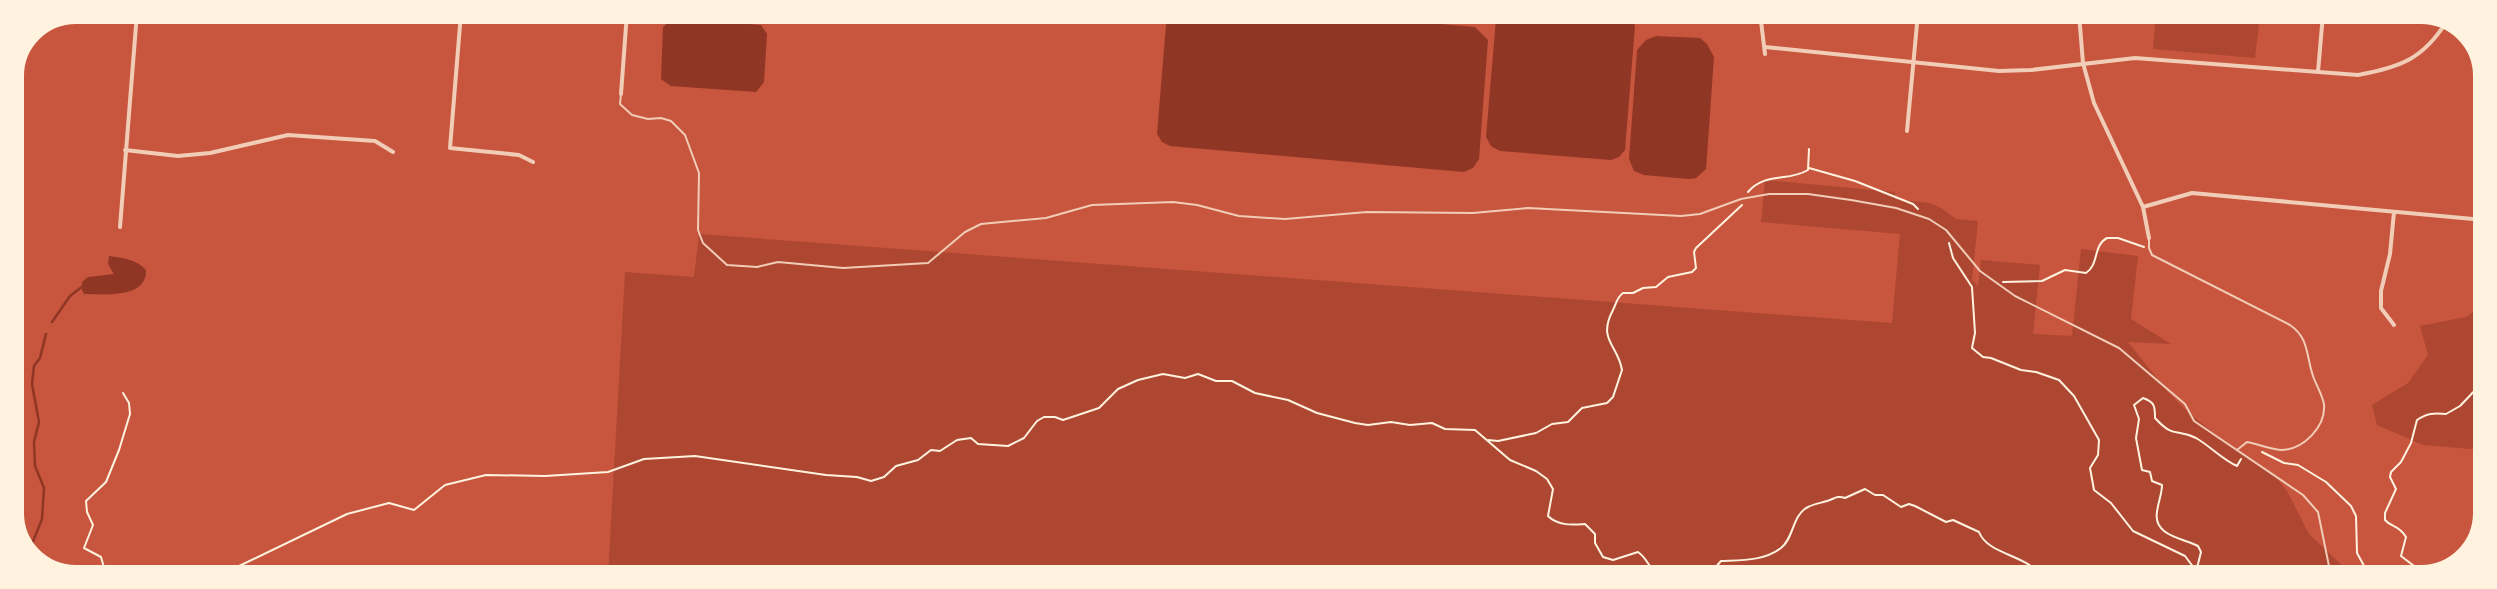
<svg xmlns="http://www.w3.org/2000/svg" width="2497" height="589" font-family="Lato,sans-serif">
	<rect width="100%" height="100%" fill="#c8553d"/>
	<path fill="#ae4732" d="M 2156,14 L 2260,14 L 2255,58 L 2153,49 Z
		M 1765,180 L 1895,192 L 1895,199 L 1929,203 L 1941,208 L 1956,219 L 1978,221 L 1972,280 L 1978,286 L 1981,260 L 2040,265 L 2033,334 L 2072,336 L 2081,249 L 2138,256 L 2131,319 L 2171,344 L 2128,342 L 2167,391 L 2189,413 L 2226,443 L 2275,476 L 2287,491 L 2309,534 L 2353,576 L 608,576 L 625,272 L 694,277 L 699,234 L 1892,323 L 1900,234 L 1761,222 Z
		M 2484,306 L 2483,450 L 2423,445 L 2377,425 L 2372,405 L 2408,383 L 2428,355 L 2420,326 L 2466,317 Z"/>
	<path fill="#8f3625" d="M 1167,13 L 1315,13 L 1475,27 L 1488,40 L 1479,159 L 1473,168 L 1464,172 L 1170,146 L 1162,142 L 1157,134 Z
		M 1500,13 L 1622,13 L 1632,20 L 1635,26 L 1625,150 L 1619,157 L 1611,160 L 1500,151 L 1491,146 L 1486,137 L 1496,19 Z
		M 673,18 L 761,25 L 767,34 L 764,82 L 756,92 L 671,86 L 661,79 L 663,27 Z
		M 1656,36 L 1700,38 L 1707,44 L 1714,57 L 1706,169 L 1696,178 L 1689,179 L 1644,175 L 1634,171 L 1629,159 L 1637,50 L 1646,40 Z
		M 109,256 C 123,258 136,259 146,270 C 147,299 104,294 84,294 L 82,290 L 82,282 L 88,277 L 114,274 L 108,264 Z"/>
	<g fill="none" stroke-linecap="round" stroke-linejoin="round">
		<path stroke="#8f3625" stroke-width="2.5" d="M 52,322 L 70,296 L 83,286
			M 28,554 L 42,519 L 44,488 L 35,466 L 34,442 L 39,422 L 32,384 L 34,366 L 40,358 L 46,334"/>
		<path stroke="#fff3e0" stroke-width="2" d="M 1809,168 L 1855,181 L 1913,204 L 1918,209
			M 1748,192 C 1765,172 1788,182 1808,170 L 1809,149
			M 1949,243 L 1953,258 L 1972,287 L 1975,333 L 1972,348 L 1983,357 L 1991,358 L 2021,370 L 2036,372 L 2059,380 L 2074,396 L 2099,440 L 2098,455 L 2090,468 L 2094,490 L 2111,503 L 2133,531 L 2185,556 L 2200,576
			M 2003,282 L 2042,281 L 2065,270 L 2086,273 C 2099,265 2093,245 2107,238 L 2118,238 L 2144,247
			M 1488,440 L 1498,441 L 1536,433 L 1552,424 L 1568,422 L 1582,408 L 1607,403 L 1613,397 L 1622,370 C 1618,345 1597,340 1613,310 C 1616,304 1617,297 1623,293 L 1633,293 L 1643,288 L 1656,287 L 1668,277 L 1692,272 L 1696,268 L 1694,252 L 1696,248 L 1742,205
			M 2262,452 L 2284,463 L 2298,465 L 2326,482 L 2351,506 L 2356,516 L 2357,553 L 2368,573 C 2382,575 2401,579 2413,571 L 2414,566 L 2401,556 L 2406,537 C 2398,524 2392,528 2385,520 L 2385,513 L 2396,489 L 2390,477 L 2391,472 L 2401,462 L 2411,443 L 2417,420 C 2427,413 2434,413 2446,414 L 2460,406 L 2481,384 L 2484,371
			M 106,575 L 101,557 L 84,548 L 93,525 L 87,512 L 86,501 L 106,482 L 119,450 L 130,414 L 129,403 L 123,393
			M 225,575 L 237,567 L 347,514 L 389,503 L 414,510 L 445,485 L 486,475 L 545,476 L 608,472 L 644,459 L 695,456 L 826,475 L 857,477 L 871,481 L 884,477 L 896,466 L 918,460 L 931,450 L 940,451 L 957,440 L 971,438 L 978,444 L 1008,446 L 1024,438 L 1037,421 L 1044,417 L 1055,417 L 1063,420 L 1099,408 L 1118,389 L 1138,380 L 1163,374 L 1185,378 L 1198,374 L 1216,381 L 1232,381 L 1255,393 L 1288,400 L 1317,413 L 1355,423 L 1368,425 L 1391,422 L 1410,425 L 1432,423 L 1445,429 L 1475,430 L 1510,460 L 1536,471 L 1547,479 L 1553,489 L 1548,516 C 1558,526 1572,525 1585,524 L 1595,534 L 1595,543 L 1603,557 L 1613,560 L 1638,552 C 1651,561 1648,574 1667,576
			M 1708,576 L 1721,561 C 1742,560 1764,561 1781,548 C 1794,538 1792,515 1808,507 C 1814,504 1821,503 1827,501 C 1834,499 1837,495 1845,498 L 1865,489 L 1875,495 L 1883,495 L 1901,507 L 1909,504 L 1915,506 L 1946,522 L 1953,520 L 1979,532 C 1988,555 2026,554 2041,576
			M 2195,576 L 2201,552 L 2198,546 C 2183,538 2153,536 2157,512 C 2158,502 2162,494 2162,485 L 2152,481 L 2150,472 L 2142,470 L 2136,438 L 2139,419 L 2134,405 L 2143,398 C 2155,402 2155,407 2155,418 C 2174,439 2176,428 2196,438 C 2210,446 2223,460 2237,466 L 2241,459"/>
		<path stroke="#f1ccb7" stroke-width="2" d="M 621,94 L 620,104 L 632,115 L 648,119 L 661,118 L 671,121 L 685,135 L 699,173 L 698,230 L 703,243 L 727,265 L 757,267 L 778,262 L 843,268 L 928,263 L 965,232 L 981,224 L 1046,218 L 1092,205 L 1173,202 L 1197,205 L 1239,216 L 1285,219 L 1367,212 L 1473,213 L 1528,208 L 1681,216 L 1700,214 L 1741,199 L 1769,194 L 1808,194 L 1851,200 L 1896,208 L 1929,219 L 1946,230 L 1980,271 L 2015,296 L 2119,348 L 2185,404 L 2194,421 L 2303,495 L 2318,512 L 2331,576
			M 2149,238 L 2149,248 L 2152,255 L 2290,325 C 2309,338 2306,355 2313,376 C 2316,385 2322,394 2324,404 C 2326,427 2303,450 2281,450 C 2269,449 2258,444 2247,442 L 2237,450"/>
		<path stroke="#f1ccb7" stroke-width="4" d="M 461,13 L 450,148 L 519,155 L 533,162
			M 1760,13 L 1765,54
			M 2079,14 L 2083,63 L 2094,103 L 2143,207 L 2149,238
			M 1765,47 L 1999,71 L 2031,70 L 2135,58 L 2358,75 C 2401,67 2423,59 2447,21
			M 2318,72 L 2323,14
			M 621,94 L 627,13
			M 1907,131 L 1918,13
			M 125,150 L 178,156 L 210,153 L 288,135 L 375,141 L 393,152
			M 2143,207 L 2192,193 L 2484,220
			M 120,227 L 137,13
			M 2394,325 L 2381,308 L 2381,291 L 2390,254 L 2394,212"/>
	</g>
	<path d="M0 0H2497V589H0ZM76 21H2421A55 55 0 0 1 2476 76V513A55 55 0 0 1 2421 568H76A55 55 0 0 1 21 513V76A55 55 0 0 1 76 21Z" fill="#fff3e0" fill-rule="evenodd"/>
	<path fill="none" stroke="#fff3e0" stroke-width="6" d="M76 21H2421A55 55 0 0 1 2476 76V513A55 55 0 0 1 2421 568H76A55 55 0 0 1 21 513V76A55 55 0 0 1 76 21Z"/>
</svg>
